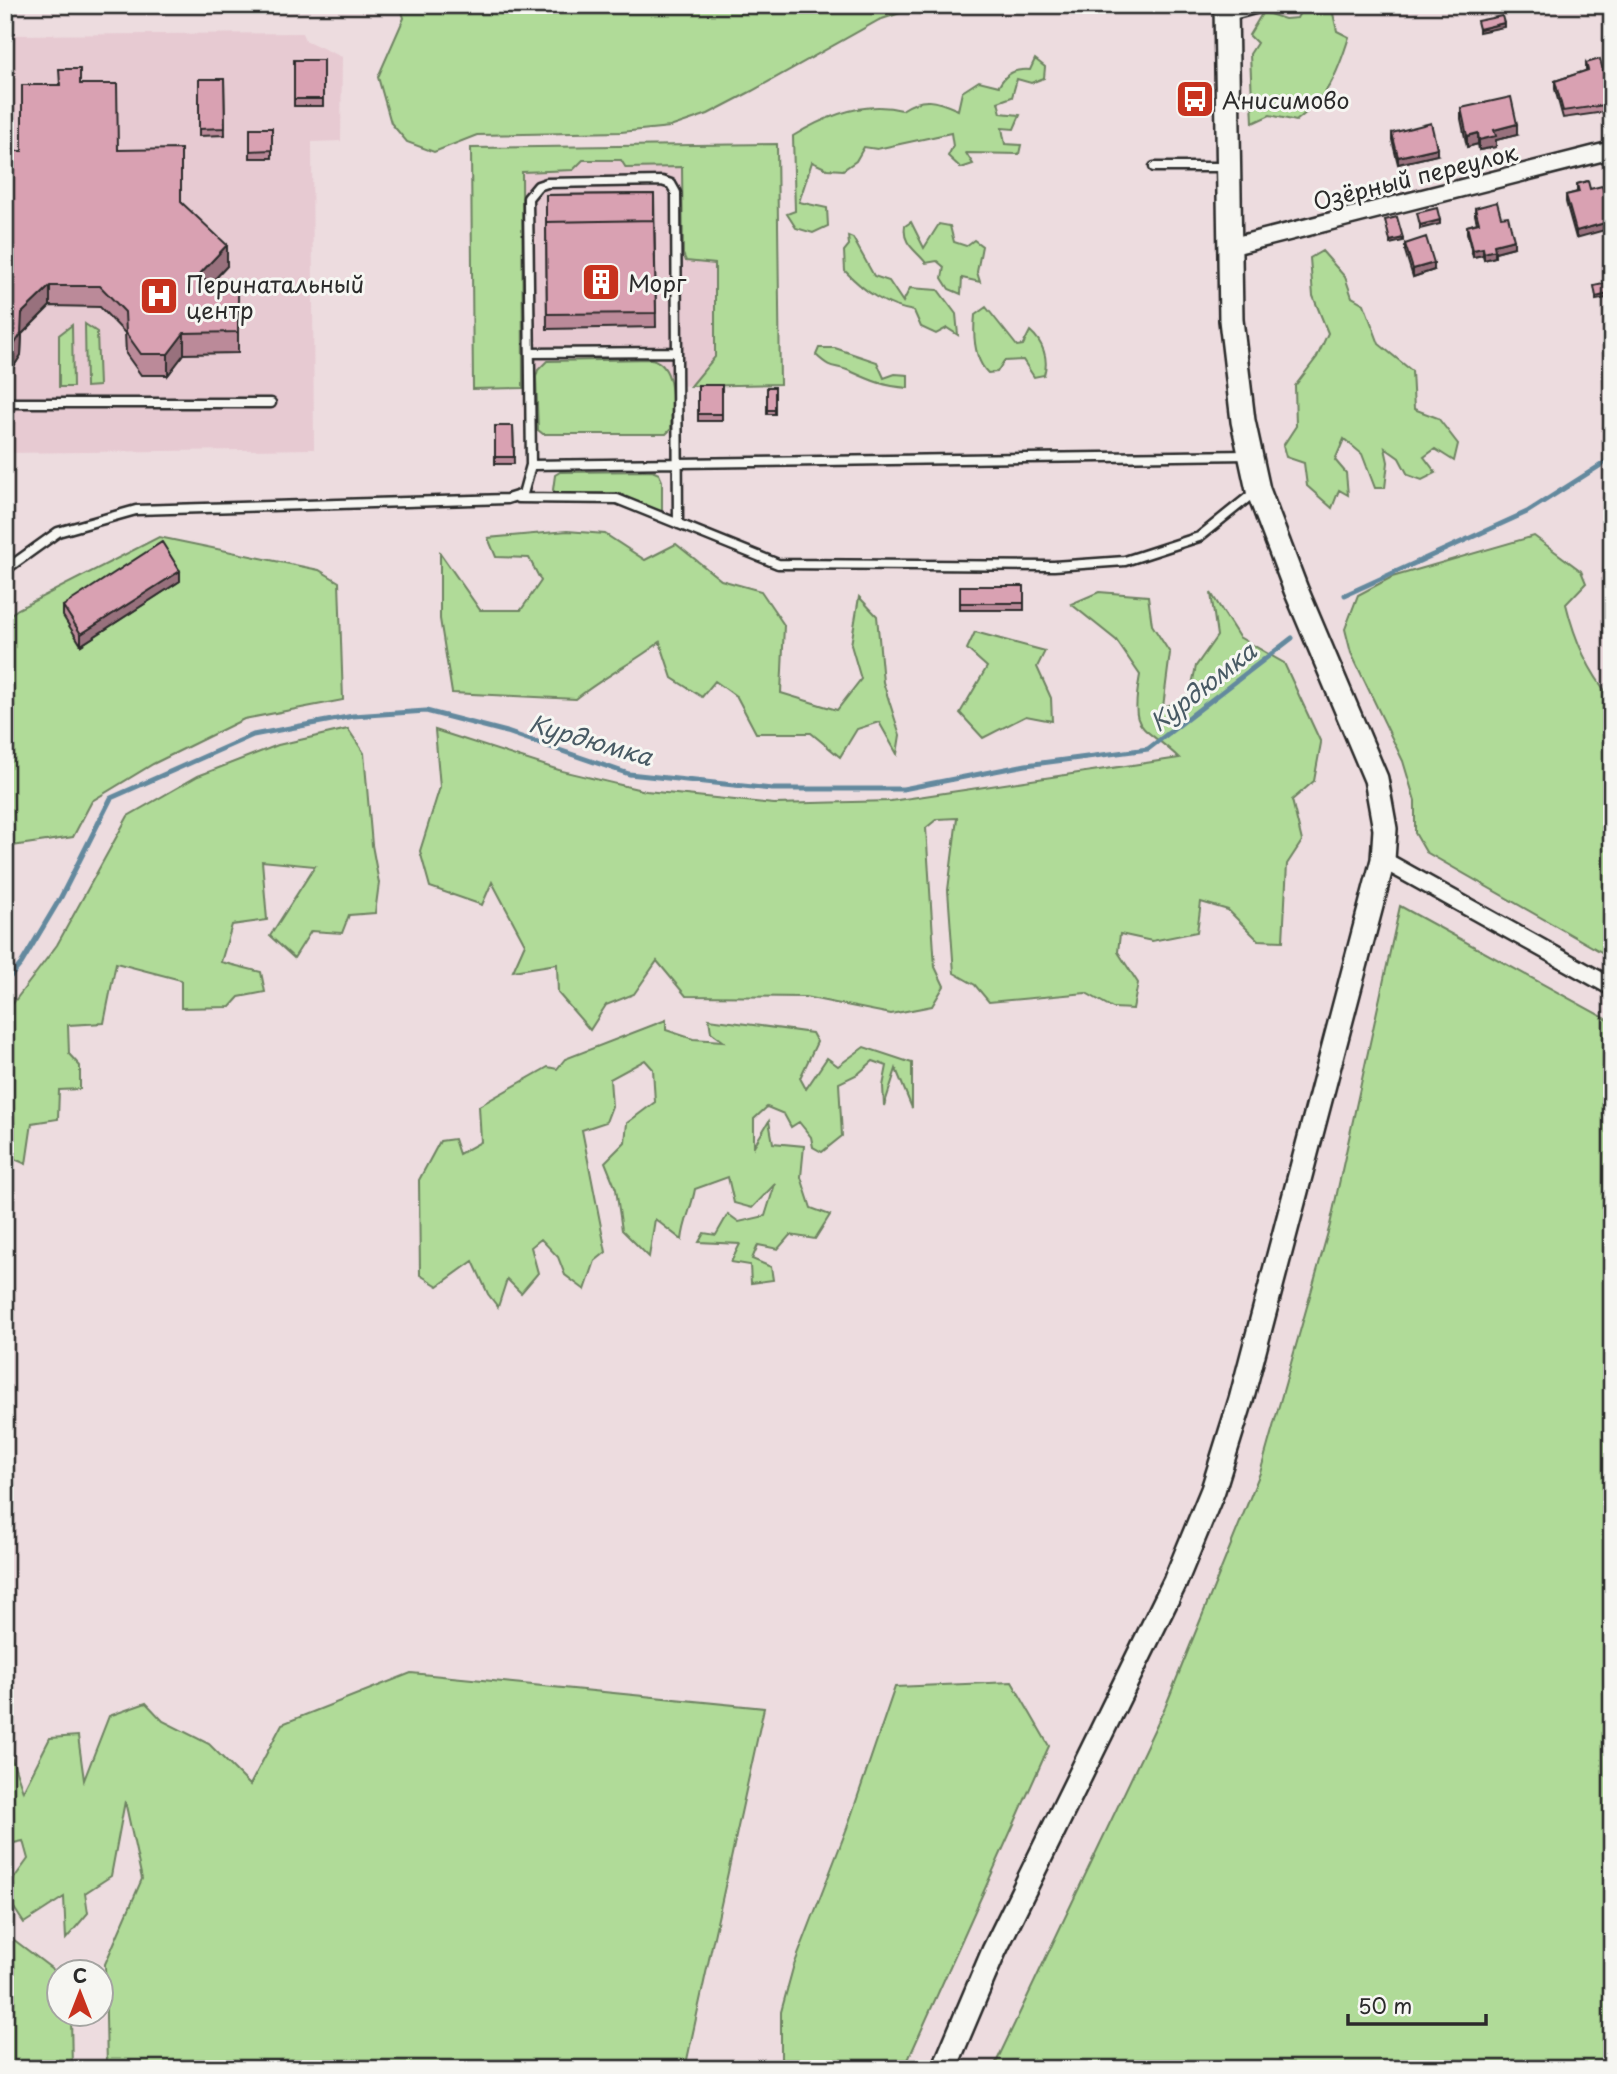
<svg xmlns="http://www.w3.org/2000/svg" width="1617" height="2074" font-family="'Playpen Sans',sans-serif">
	<rect width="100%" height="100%" fill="#eddcdf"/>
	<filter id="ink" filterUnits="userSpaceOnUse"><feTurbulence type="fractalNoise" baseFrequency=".0143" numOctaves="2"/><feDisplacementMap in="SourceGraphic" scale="14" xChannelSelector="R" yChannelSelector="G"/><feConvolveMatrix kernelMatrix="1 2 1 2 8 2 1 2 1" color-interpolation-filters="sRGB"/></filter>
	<g filter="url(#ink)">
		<path fill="#e7cad2" d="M 302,33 L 305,40 L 342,57 L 341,141 L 312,142 L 314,449 L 5,453 L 5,35 Z
			M 777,144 L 780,384 L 473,389 L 471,148 Z"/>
		<path fill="#b0db98" stroke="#6e8362" stroke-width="2" d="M 400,5 L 924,5 L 879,20 L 752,91 L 708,114 L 670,127 L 621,132 L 477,135 L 434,152 L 407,142 L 391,123 L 378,77 L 404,18 Z
			M 1304,5 L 1332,9 L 1337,31 L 1349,37 C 1337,75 1329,96 1296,121 L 1270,115 L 1253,123 L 1250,54 L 1257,43 L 1249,35 L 1263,12 L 1285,19 L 1297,18 Z
			M 1035,59 L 1045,67 L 1044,78 L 1031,83 L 1017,79 L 1012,97 L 998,102 L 1001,113 L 1020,115 L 1014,129 L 1002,128 L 1005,144 L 1021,145 L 1019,154 L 966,153 L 973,164 L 961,168 L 948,156 L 953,146 L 951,133 L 877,149 L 864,147 L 856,161 L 843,170 L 827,169 L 812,162 L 799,202 L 827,208 L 828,226 L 813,233 L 796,228 L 787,214 L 795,211 L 793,136 C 824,117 864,100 902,110 C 923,96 936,100 958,110 L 962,92 L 979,81 L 999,86 C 1006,73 1015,69 1030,70 Z
			M 777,144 L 780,384 L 691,386 L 715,357 L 715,264 L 686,261 L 683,254 L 682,167 L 626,168 L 621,160 L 583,160 L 573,170 L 522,172 L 523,388 L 473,389 L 471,148 Z
			M 911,222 L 924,248 L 939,224 L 950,226 L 954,242 L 966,246 L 974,240 L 982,246 L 977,272 L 980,282 L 962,278 L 961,294 L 949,289 L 942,278 L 944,267 L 937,261 L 926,263 C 916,250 902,244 905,226 Z
			M 848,236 L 853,238 L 874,276 L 889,281 L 903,302 L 910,288 L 938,290 L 956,314 L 958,335 L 947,328 L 936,334 L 921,327 L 914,311 C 885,306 865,292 845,271 L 844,251 L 849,245 Z
			M 1322,251 L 1345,277 L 1352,297 L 1364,304 L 1379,344 L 1412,371 L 1414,409 L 1438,418 L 1458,444 L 1454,461 L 1435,449 L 1424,457 L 1436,473 L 1422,480 L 1408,475 L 1399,458 L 1385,448 L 1388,462 L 1385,488 L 1375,488 L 1362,454 L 1344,439 L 1335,460 L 1346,473 L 1348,495 L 1339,490 L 1332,508 L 1307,486 L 1304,463 L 1286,457 L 1283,446 L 1296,426 L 1295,386 L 1317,357 L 1328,333 L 1313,296 L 1310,258 Z
			M 986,307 L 1017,346 L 1023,345 L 1030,331 C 1043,342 1049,359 1044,375 L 1034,377 L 1023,360 L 1004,361 L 997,372 L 988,373 C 974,359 973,335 975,315 Z
			M 85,324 L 97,332 L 99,386 L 86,387 Z
			M 72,325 L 73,387 L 59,387 L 59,335 Z
			M 819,348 L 835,348 L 877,362 L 884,378 L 895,374 L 908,375 L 908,388 C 883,386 872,381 850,371 C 833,364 833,371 816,355 Z
			M 652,359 C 678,367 671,407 671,429 L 666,434 L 543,434 L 538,430 L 536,377 L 538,370 L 547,361 Z
			M 652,471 L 659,474 L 662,481 L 662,513 L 616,493 L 557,494 L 553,490 L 555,475 L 560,472 Z
			M 567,531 L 605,534 L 645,560 L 676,544 L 721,580 L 761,591 L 784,625 L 781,693 L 837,710 L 861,679 L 851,645 L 859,597 L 877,616 L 883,682 L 900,735 L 897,754 L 879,722 L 857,729 L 840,757 L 811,733 L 756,733 L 737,697 L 715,681 L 702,697 L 672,678 L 660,642 C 633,663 603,677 576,699 L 452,693 L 440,619 L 440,553 L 480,610 L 521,610 L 541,581 L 529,558 L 496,557 L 488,538 Z
			M 1534,536 L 1581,571 L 1586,583 L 1566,604 C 1575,641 1588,670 1612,700 L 1612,958 L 1426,852 L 1415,833 L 1415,801 L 1403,761 L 1351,653 L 1345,629 L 1358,595 L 1392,577 Z
			M 159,537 L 319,570 L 339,582 L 343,700 L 244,719 L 153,764 L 92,801 L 73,837 L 5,847 L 5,618 L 18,609 Z
			M 1099,592 L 1148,596 L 1152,625 L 1170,653 L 1163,707 L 1189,699 L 1196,666 L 1217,636 L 1211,593 L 1239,637 L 1284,663 L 1321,743 L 1314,781 L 1292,800 L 1302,841 L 1287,864 L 1283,941 L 1258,940 L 1228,910 L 1201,902 L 1197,932 L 1152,941 L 1120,934 L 1118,952 L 1138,983 L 1133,1009 L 1113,1008 L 1086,993 L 989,1002 L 975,985 L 954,973 L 948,890 L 957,818 L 937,819 L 926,828 L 935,967 L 944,986 L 932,1006 L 891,1014 L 805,997 L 686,996 L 657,961 L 634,994 L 606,1005 L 590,1030 L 558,993 L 557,964 L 513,971 L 525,944 L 492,882 L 482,905 L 430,887 L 420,851 L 440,787 L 435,730 L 562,771 L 646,791 L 774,804 L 891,801 L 1179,758 C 1142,722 1129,736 1140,675 L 1116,640 L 1071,604 Z
			M 975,632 L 1045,651 L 1037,667 L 1051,698 L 1052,721 L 1026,716 L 983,738 L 960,713 L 987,667 L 967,649 Z
			M 348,729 L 364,753 L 372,845 L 379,883 L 375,913 L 349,915 L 342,933 L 311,931 L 294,958 L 270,936 L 315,866 L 262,861 L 267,920 L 232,925 L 221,962 L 261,972 L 265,992 L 239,997 L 230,1007 L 181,1008 L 181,980 L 116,963 L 104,1023 L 68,1025 L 69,1054 L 80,1066 L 80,1089 L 59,1090 L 58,1119 L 32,1123 L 26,1164 L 10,1157 L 9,1136 L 5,1131 L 5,1014 L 57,945 L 128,816 L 198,776 L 278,745 Z
			M 1400,906 L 1612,1022 L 1612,2069 L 993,2069 L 1166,1705 L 1260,1473 L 1330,1225 Z
			M 709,1019 L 812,1033 L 817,1042 L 800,1078 L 806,1089 L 827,1058 L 838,1066 L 864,1047 L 912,1063 L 912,1108 L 896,1069 L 884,1106 L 883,1086 L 887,1066 L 873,1061 L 858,1074 L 839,1083 L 842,1136 L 822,1152 L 813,1147 L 811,1137 L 799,1122 L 791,1127 L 784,1114 L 767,1107 L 754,1119 L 754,1146 L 769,1121 L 773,1143 L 804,1146 L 801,1177 L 811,1208 L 830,1215 L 815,1239 L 790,1235 L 778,1249 L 758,1245 L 752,1259 L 771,1267 L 773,1280 L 751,1283 L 750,1265 L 731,1262 L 740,1244 L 699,1242 L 704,1233 L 716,1235 L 728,1214 L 739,1222 L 765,1216 L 775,1184 L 752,1208 L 734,1203 L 728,1177 L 695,1189 C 692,1207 684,1221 682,1240 L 655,1219 L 649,1257 L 622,1230 L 616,1189 L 605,1162 L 625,1142 L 627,1123 L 655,1102 L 653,1069 L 645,1060 L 610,1079 L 612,1106 L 606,1122 L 582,1130 L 606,1252 L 595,1261 L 585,1290 L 565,1275 L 558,1257 L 541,1239 L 531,1247 L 538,1273 L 521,1293 L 507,1279 L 498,1307 L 488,1294 L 473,1261 L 438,1286 L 420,1275 L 419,1180 L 440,1141 L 454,1139 L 459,1154 L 481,1142 L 479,1106 L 548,1067 L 557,1069 L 565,1059 L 666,1020 L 666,1030 L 693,1039 L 723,1041 L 711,1032 Z
			M 411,1673 L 764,1708 L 685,2069 L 107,2069 L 105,1964 L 142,1879 L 125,1801 L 111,1876 L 85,1893 L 88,1913 L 66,1939 L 64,1897 L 24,1923 C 0,1888 4,1893 28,1859 L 23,1841 L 5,1845 L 5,1739 L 23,1791 L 50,1738 L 78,1736 L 84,1780 L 109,1716 L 146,1703 L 163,1721 L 209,1744 L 250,1785 L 282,1724 Z
			M 1012,1682 L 1049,1746 L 904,2069 L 781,2069 L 781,2012 L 793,1968 L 847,1828 L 895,1687 Z
			M 5,1933 L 59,1974 L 60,2014 L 71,2015 L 72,2069 L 5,2069 Z"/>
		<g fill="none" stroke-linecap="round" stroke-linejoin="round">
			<path stroke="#64899e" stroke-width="5" d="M 1345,595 L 1527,512 L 1612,458
				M 5,983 L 21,964 L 61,897 L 111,798 L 253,735 L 353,716 L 426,711 L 507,732 L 629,774 L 772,789 L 903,789 L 1026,765 L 1148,749 L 1292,638"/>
			<g stroke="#2b2b2b" stroke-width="13">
				<path id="service" d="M 1229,16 L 1270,5
					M 1154,167 L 1225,167
					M 530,353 L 676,352
					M 5,403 L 271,403
					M 531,465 L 1249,455
					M 518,498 L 617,499 L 778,564 L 1054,566 L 1125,561 L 1199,537 L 1256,491
					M 5,570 L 58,532 L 136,510 L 507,499 L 523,494 L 531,465 L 528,198 L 538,186 L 547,183 L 662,181 L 671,184 L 676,193 L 678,524"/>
			</g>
			<g stroke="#2b2b2b" stroke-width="21">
				<path id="minor" d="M 1229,247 L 1612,150
					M 1383,860 L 1612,987"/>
			</g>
			<g stroke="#2b2b2b" stroke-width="28">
				<path id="secondary" d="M 944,2069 L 994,1951 L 1175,1582 L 1213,1490 L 1241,1400 L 1383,860 L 1385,829 L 1376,779 L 1296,590 L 1258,490 L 1243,421 L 1231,320 L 1226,5"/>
			</g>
			<use href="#service" stroke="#f6f6f2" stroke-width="8"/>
			<use href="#minor" stroke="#f6f6f2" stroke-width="16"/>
			<use href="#secondary" stroke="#f6f6f2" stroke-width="23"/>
		</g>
		<path fill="#bb8a99" stroke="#2b2b2b" stroke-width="2" d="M 294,60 L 323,60 L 323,106 L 294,106 Z
			M 1586,63 L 1612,104 L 1612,111 L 1563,118 L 1555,89 L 1555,81 L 1586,71 Z
			M 199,79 L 224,79 L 225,135 L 199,136 Z
			M 80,84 L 118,150 L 181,202 L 227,266 L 214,280 L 238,280 L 238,353 L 184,354 L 168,375 L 141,375 L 126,354 L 125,333 L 100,307 L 50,306 L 22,334 L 21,355 L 9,374 L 5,374 L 5,151 L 22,151 Z
			M 1461,108 L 1517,135 L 1496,140 L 1496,147 L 1479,150 L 1478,144 L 1467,147 L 1461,119 Z
			M 250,128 L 272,128 L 272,158 L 250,158 Z
			M 1392,133 L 1437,155 L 1398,164 L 1392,140 Z
			M 1588,181 L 1576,238 L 1566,202 L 1566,195 L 1577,192 L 1577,184 Z
			M 654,194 L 656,327 L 547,329 L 546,195 Z
			M 1475,208 L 1501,217 L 1514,247 L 1495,252 L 1495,257 L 1484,260 L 1483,255 L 1473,257 L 1467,233 L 1467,226 L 1477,223 L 1475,215 Z
			M 1405,244 L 1434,270 L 1413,277 L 1405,251 Z
			M 698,385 L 722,385 L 722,421 L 698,421 Z
			M 767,387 L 775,387 L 775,414 L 767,414 Z
			M 495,426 L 513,426 L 514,464 L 495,464 Z
			M 180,581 L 81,645 L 63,616 L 63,606 Z
			M 960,586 L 1024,586 L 1024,610 L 960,610 Z"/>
		<path fill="#98717d" stroke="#2b2b2b" stroke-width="2" d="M 1504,23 L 1504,27 L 1479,32 L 1479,29 Z
			M 1517,124 L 1517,135 L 1496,140 L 1496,147 L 1479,150 L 1479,140 L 1494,130 Z
			M 1478,133 L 1478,144 L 1467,147 L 1467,136 Z
			M 1437,148 L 1437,155 L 1398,164 L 1398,157 Z
			M 1440,220 L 1440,224 L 1420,229 L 1420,225 Z
			M 1612,221 L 1612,228 L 1576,238 L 1576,231 Z
			M 1403,238 L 1403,241 L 1390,244 L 1390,241 Z
			M 1514,240 L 1514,247 L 1495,252 L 1495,257 L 1484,260 L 1484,253 L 1494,245 Z
			M 227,245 L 227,266 L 194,301 L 194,280 Z
			M 1483,248 L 1483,255 L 1473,257 L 1473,250 Z
			M 1434,263 L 1434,270 L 1413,277 L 1413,269 Z
			M 50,286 L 50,306 L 22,334 L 21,355 L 9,374 L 9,353 L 22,313 Z
			M 1612,293 L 1612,297 L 1596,300 L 1596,297 Z
			M 184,333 L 184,354 L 168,375 L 168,354 Z
			M 180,571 L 180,581 L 81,645 L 81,634 Z"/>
		<path fill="#d9a1b2" stroke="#2b2b2b" stroke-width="2" d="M 1502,16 L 1504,23 L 1479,29 L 1477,21 Z
			M 1600,59 L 1612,104 L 1563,111 L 1555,81 L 1588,70 L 1586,63 Z
			M 294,60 L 323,60 L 323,99 L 294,99 Z
			M 59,69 L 80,69 L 80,84 L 117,84 L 118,150 L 181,149 L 181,202 L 227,245 L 194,280 L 238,280 L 238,332 L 184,333 L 168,354 L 141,354 L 126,333 L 125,312 L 100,286 L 50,286 L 22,313 L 21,334 L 9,353 L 5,353 L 5,151 L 22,151 L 22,85 L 60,85 Z
			M 199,79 L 224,79 L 225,128 L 199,129 Z
			M 1511,97 L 1517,124 L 1494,130 L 1496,136 L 1479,140 L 1478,133 L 1467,136 L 1461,108 Z
			M 1431,123 L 1437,148 L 1398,157 L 1392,133 Z
			M 250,128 L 272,128 L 272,150 L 250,151 Z
			M 1588,181 L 1590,189 L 1602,186 L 1612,221 L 1576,231 L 1566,195 L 1579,192 L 1577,184 Z
			M 654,194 L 654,220 L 546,222 L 546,225 L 546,195 Z
			M 1497,202 L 1501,217 L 1508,216 L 1514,240 L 1494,245 L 1495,250 L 1484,253 L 1483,248 L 1473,250 L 1467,226 L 1479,223 L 1475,208 Z
			M 1437,208 L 1440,220 L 1420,225 L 1417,213 Z
			M 1397,217 L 1403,238 L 1390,241 L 1385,220 Z
			M 654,220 L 656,313 L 547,314 L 546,222 Z
			M 1426,237 L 1434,263 L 1413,269 L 1405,244 Z
			M 1612,282 L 1612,293 L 1596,297 L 1594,286 Z
			M 698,385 L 722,385 L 722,414 L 698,414 Z
			M 767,387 L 775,387 L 775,410 L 767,410 Z
			M 495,426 L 513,426 L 514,457 L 495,457 Z
			M 162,542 L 180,571 L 81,634 L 63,606 Z
			M 960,586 L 1024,586 L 1024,603 L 960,603 Z"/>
	</g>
	<defs>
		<g id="bus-square" transform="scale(2.0125)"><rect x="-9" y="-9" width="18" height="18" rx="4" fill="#c8321e" stroke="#f6f6f2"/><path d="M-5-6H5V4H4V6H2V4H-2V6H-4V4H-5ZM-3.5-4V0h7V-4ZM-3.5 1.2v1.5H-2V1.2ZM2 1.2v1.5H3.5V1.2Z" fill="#fff"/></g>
		<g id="building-square" transform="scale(2.0125)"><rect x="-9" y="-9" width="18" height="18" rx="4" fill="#c8321e" stroke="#f6f6f2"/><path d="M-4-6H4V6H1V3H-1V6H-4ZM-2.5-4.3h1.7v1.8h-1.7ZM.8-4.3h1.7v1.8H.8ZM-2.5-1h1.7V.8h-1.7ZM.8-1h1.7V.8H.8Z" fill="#fff"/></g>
		<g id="hospital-square" transform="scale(2.0125)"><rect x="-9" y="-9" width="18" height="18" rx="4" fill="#c8321e" stroke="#f6f6f2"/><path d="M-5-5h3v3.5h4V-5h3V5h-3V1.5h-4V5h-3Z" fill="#fff"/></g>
	</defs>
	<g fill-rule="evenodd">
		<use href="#bus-square" x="1195" y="99"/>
		<use href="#building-square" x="601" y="282"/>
		<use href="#hospital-square" x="159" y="296"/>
	</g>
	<g text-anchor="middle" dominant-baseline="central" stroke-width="6" stroke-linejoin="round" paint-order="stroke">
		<g font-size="23" fill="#2b2b2b" stroke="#f6f6f2" text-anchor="start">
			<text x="1222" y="99">Анисимово</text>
			<text x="628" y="282">Морг</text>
			<text x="186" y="283">Перинатальный<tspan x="186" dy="26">центр</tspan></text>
		</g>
		<g font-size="23" fill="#2b2b2b" stroke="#f6f6f2">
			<text transform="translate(1415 176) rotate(-14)">Озёрный переулок</text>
		</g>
		<g font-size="24" font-style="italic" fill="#485a64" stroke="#f6f6f2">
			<text transform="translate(1202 686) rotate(-38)">Курдюмка</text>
			<text transform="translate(591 739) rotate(16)">Курдюмка</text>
		</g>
	</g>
	<rect width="1617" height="2074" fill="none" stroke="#f6f6f2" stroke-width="28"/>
	<rect x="14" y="14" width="1589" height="2046" fill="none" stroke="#2b2b2b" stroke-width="2.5" filter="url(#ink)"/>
	<g transform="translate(80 1993)"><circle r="33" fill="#f6f6f2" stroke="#a5a5a2" stroke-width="2"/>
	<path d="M0-5L12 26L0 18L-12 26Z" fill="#c8321e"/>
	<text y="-10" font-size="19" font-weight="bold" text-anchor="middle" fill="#2b2b2b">С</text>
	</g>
	<path d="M1348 2014v10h138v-10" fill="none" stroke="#2b2b2b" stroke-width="3.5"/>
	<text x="1358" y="2014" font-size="21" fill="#2b2b2b" stroke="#f6f6f2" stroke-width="5" paint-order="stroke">50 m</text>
</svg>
